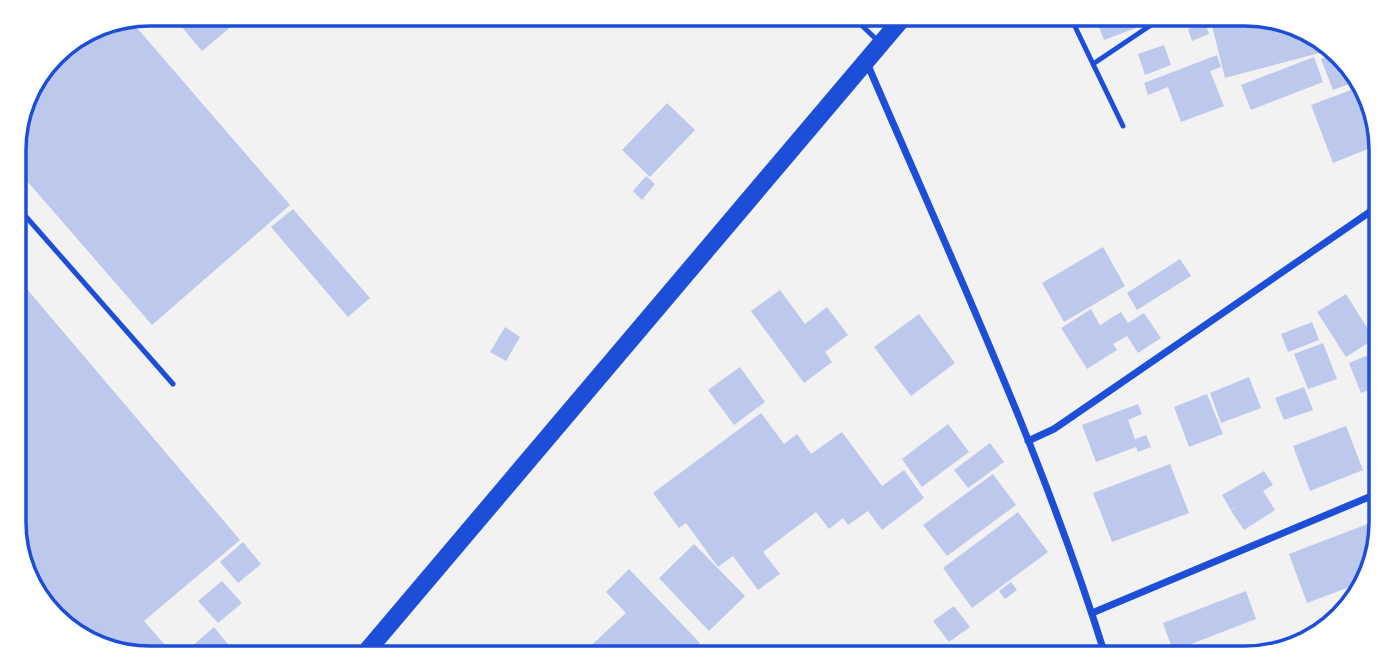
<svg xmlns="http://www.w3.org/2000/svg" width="1395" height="672" font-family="'Source Sans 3',sans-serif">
	<rect width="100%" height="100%" fill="#f2f2f2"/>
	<path fill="#bdc9ec" d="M 171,14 L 246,14 L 202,51 Z
		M 1094,14 L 1130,14 L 1136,28 L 1104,40 Z
		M 1209,14 L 1245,14 L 1305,28 L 1331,50 L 1225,78 Z
		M 131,21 L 290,205 L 152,325 L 14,166 L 14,141 L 28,90 L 60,48 Z
		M 1205,23 L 1209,34 L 1192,41 L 1188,29 Z
		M 1164,45 L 1171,65 L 1145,75 L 1138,54 Z
		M 1335,54 L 1358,74 L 1360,80 L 1333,90 L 1321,59 Z
		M 1217,55 L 1221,67 L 1210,71 L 1224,106 L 1181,122 L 1168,87 L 1148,95 L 1144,83 Z
		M 1314,57 L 1323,82 L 1251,110 L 1241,85 Z
		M 1359,87 L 1377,134 L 1380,133 L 1380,144 L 1333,163 L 1311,105 Z
		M 667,103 L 695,130 L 650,177 L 622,150 Z
		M 646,176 L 655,184 L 642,200 L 633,191 Z
		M 293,209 L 370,298 L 348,317 L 271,227 Z
		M 1103,247 L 1125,286 L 1064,322 L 1042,283 Z
		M 1180,259 L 1191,276 L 1137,310 L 1127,293 Z
		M 15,275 L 240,540 L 144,621 L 166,646 L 152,658 L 90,644 L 42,604 L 15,540 Z
		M 780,290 L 805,324 L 827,307 L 848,335 L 825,352 L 832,362 L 804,383 L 751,311 Z
		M 1346,294 L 1374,339 L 1346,357 L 1317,312 Z
		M 1091,309 L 1100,325 L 1121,312 L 1128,323 L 1144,313 L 1161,338 L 1138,353 L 1127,336 L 1113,344 L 1117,350 L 1087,369 L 1061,328 Z
		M 919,314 L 955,363 L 911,396 L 874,347 Z
		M 1312,322 L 1319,340 L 1288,352 L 1281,334 Z
		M 505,327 L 520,337 L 506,361 L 490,352 Z
		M 1323,343 L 1337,379 L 1308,389 L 1294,354 Z
		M 1376,352 L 1381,363 L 1381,385 L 1361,393 L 1349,363 Z
		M 740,367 L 765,402 L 734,425 L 708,390 Z
		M 1249,377 L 1261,408 L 1221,423 L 1210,393 Z
		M 1304,387 L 1313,410 L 1284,420 L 1275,398 Z
		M 1207,394 L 1223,434 L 1189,447 L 1174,407 Z
		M 1381,397 L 1381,413 L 1380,413 L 1375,399 Z
		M 1138,404 L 1142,414 L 1128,420 L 1135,439 L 1146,435 L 1151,447 L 1138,452 L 1136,447 L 1096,462 L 1082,425 Z
		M 761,413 L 784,444 L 797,434 L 811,454 L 842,432 L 882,486 L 904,470 L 924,498 L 882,530 L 868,511 L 848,525 L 843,518 L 829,529 L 816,512 L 763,552 L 780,574 L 758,590 L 733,556 L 718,567 L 686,523 L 679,528 L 653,493 Z
		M 948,424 L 969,452 L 922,487 L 902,459 Z
		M 1346,426 L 1363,470 L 1310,491 L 1293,446 Z
		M 990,443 L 1004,462 L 968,488 L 954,470 Z
		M 1170,464 L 1189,513 L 1112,542 L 1093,493 Z
		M 1264,471 L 1273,485 L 1263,491 L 1275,510 L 1244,530 L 1231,511 L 1237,506 L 1231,510 L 1222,495 Z
		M 993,474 L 1016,505 L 947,556 L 923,525 Z
		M 1018,512 L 1048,552 L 972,608 L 943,568 Z
		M 1370,523 L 1377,542 L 1368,580 L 1307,603 L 1289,554 Z
		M 243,542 L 261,564 L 238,583 L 220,562 Z
		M 694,544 L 745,596 L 709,631 L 659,578 Z
		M 629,569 L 700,643 L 684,658 L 587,658 L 583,653 L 626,613 L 606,592 Z
		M 222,581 L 242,603 L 218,623 L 198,601 Z
		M 1011,582 L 1017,590 L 1005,599 L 999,591 Z
		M 1246,591 L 1256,619 L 1173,651 L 1163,623 Z
		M 954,606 L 970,627 L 949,642 L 933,621 Z
		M 214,627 L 235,653 L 229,658 L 163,658 L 177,646 L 183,654 Z
		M 901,647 L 910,658 L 886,658 Z"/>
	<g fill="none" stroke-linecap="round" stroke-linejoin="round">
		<path stroke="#1d4ed8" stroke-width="5" d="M 850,14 L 879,42
			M 1069,14 L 1093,64
			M 1123,126 L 1093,64 L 1157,21 L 1158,14
			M 14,203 L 173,384"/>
		<path stroke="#1d4ed8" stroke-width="7" d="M 867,63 C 951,259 1043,454 1106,658
			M 1028,441 L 1054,429 L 1380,205
			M 1092,613 L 1381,492"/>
		<path stroke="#1d4ed8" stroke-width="18" d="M 361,658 L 906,14"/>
	</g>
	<path d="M0 0H1395V672H0ZM150 26H1245A124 124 0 0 1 1369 150V522A124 124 0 0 1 1245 646H150A124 124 0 0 1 26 522V150A124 124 0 0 1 150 26Z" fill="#fff" fill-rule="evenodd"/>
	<path fill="none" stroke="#1d4ed8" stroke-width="3.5" d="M150 26H1245A124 124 0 0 1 1369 150V522A124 124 0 0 1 1245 646H150A124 124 0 0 1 26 522V150A124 124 0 0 1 150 26Z"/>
</svg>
